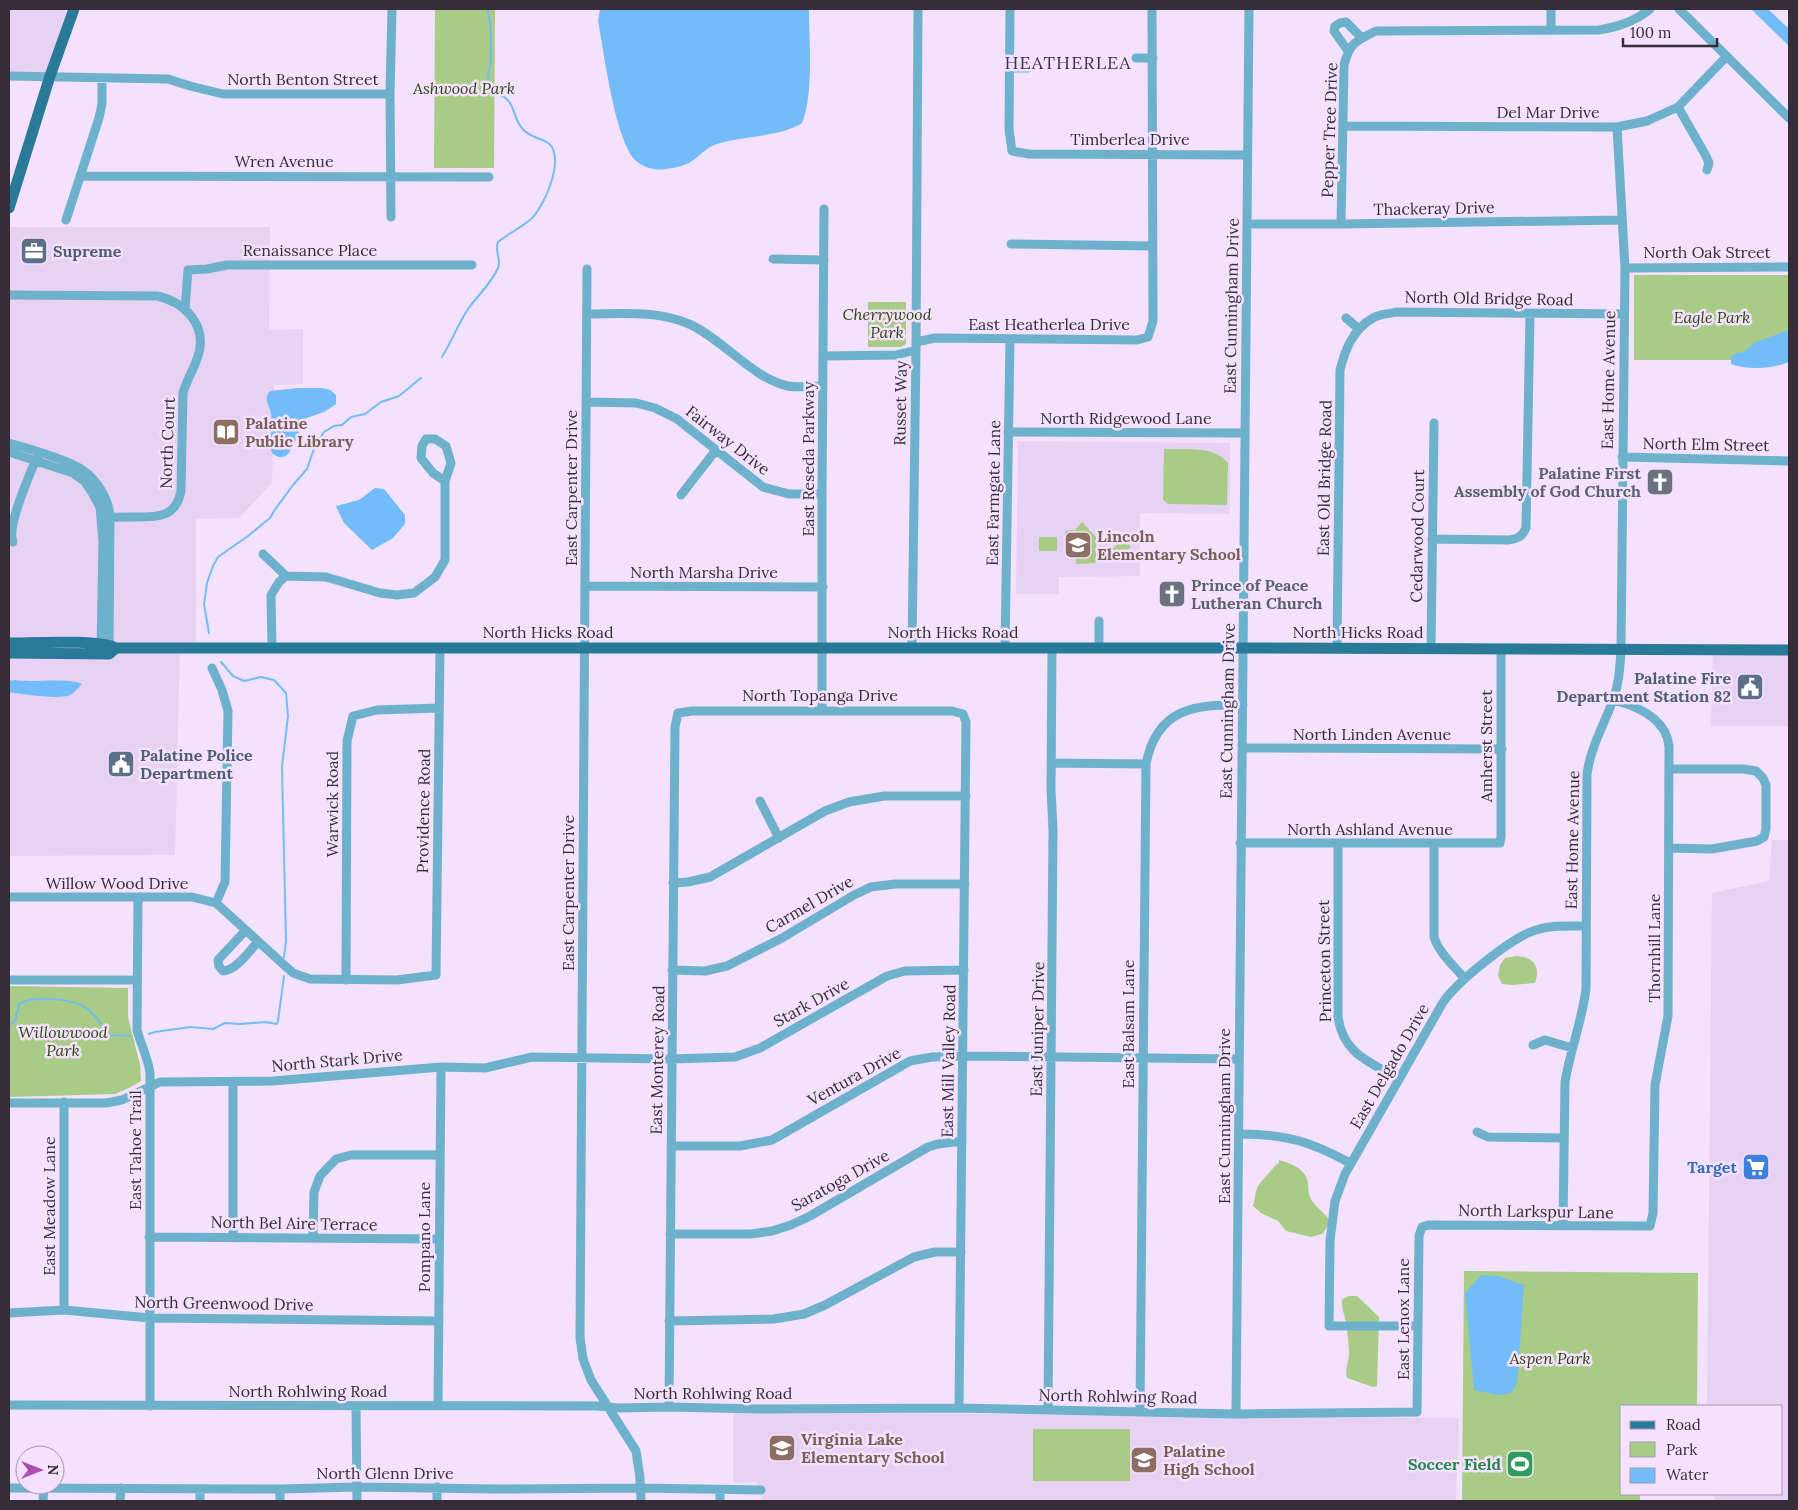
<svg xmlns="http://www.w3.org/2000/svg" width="1798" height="1510" font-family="Lora,serif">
	<rect width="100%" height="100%" fill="#f3e1fd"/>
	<path fill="#e8d2f4" d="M 9,9 L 74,9 L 50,76 L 9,76 Z
		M 9,227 L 270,227 L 269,330 L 303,329 L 303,384 L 274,385 L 272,483 L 239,518 L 196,519 L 196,648 L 180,648 L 175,855 L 9,856 L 9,653 L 116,648 L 9,643 Z
		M 1018,441 L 1230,443 L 1230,514 L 1140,513 L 1140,576 L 1059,577 L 1059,594 L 1016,594 Z
		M 1789,650 L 1789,726 L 1711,726 L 1713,651 Z
		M 1772,840 L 1789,840 L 1789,1501 L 1715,1501 L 1715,1494 L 1782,1494 L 1782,1406 L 1707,1406 L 1712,893 L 1769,881 Z
		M 733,1412 L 1459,1418 L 1456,1501 L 762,1501 L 756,1482 L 733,1483 Z"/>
	<path fill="#a8cc86" d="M 435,9 L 495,9 L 494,168 L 434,168 Z
		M 1634,275 L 1789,275 L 1789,360 L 1634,360 Z
		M 868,302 L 906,302 L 906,344 L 901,347 L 868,347 Z
		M 1164,449 C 1186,450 1213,445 1228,463 L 1227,505 L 1168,504 L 1163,500 Z
		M 1082,522 L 1096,537 L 1096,563 L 1076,564 L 1076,549 L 1065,549 L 1065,531 L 1075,530 Z
		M 1039,537 L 1057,537 L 1057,551 L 1039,551 Z
		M 1124,539 L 1131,547 L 1119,558 L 1111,550 Z
		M 1516,956 C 1533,957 1541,965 1535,983 L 1513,985 L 1502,984 L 1498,976 L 1500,965 L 1505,958 Z
		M 9,986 L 128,988 L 128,1017 L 140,1065 L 141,1081 L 129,1088 L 115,1094 L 9,1097 Z
		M 1279,1160 C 1291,1164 1306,1168 1308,1183 C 1308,1190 1309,1197 1313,1202 C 1318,1210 1328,1214 1330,1223 L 1322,1234 L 1311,1237 L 1286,1231 L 1278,1221 L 1261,1213 L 1253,1206 C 1255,1200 1255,1192 1258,1186 C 1259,1184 1277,1163 1279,1163 Z
		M 1464,1271 L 1698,1273 L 1697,1406 L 1622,1406 L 1622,1494 L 1640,1494 L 1640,1501 L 1462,1501 Z
		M 1349,1296 L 1357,1296 L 1379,1317 L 1377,1386 L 1373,1387 L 1347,1378 C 1344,1369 1350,1360 1349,1351 C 1348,1342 1348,1332 1346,1323 C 1345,1315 1341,1308 1342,1299 Z
		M 1033,1429 L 1130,1429 L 1130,1481 L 1033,1481 Z"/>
	<path fill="#72bcfa" d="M 600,9 L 809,9 C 809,42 814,93 802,123 C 781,137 742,136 717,144 C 705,148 699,157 689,163 C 683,166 673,168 667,169 C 655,171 644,168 635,160 C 615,139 604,52 598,21 Z
		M 1751,9 L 1768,9 L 1789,29 L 1789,46 Z
		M 1786,331 L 1789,331 L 1789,362 C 1773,369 1747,370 1731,364 L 1731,357 L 1736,353 L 1744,352 L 1754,343 Z
		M 298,388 L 322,388 L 330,390 L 336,395 L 336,404 L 324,412 L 304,419 C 300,428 292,456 283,457 C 278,458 275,455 272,453 C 268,440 273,426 271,413 C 269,404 263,400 270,391 Z
		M 375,488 L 384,489 L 405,515 L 405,524 L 393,538 L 372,550 L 344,523 L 336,506 L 359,500 Z
		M 15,680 C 33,683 69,677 82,684 C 79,687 74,693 70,695 C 59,700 22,694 9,692 L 9,681 Z
		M 1481,1275 L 1498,1276 L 1524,1285 L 1518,1373 L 1516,1386 L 1511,1393 L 1498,1395 L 1474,1390 L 1465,1293 Z"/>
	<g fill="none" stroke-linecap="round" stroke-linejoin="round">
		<path stroke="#72bcfa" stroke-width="2" d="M 442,357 C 452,341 458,324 468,309 C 478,295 491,284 498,268 C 502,259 494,252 498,242 C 508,234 520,228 530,220 C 544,208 562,165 552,147 C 547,138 529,139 521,127 C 510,112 517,96 490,93 C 485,78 490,72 491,57 C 491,42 492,22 487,9
			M 209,633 L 204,604 L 207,583 L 213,566 L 218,557 L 248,536 L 270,518 L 274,511 L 293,485 L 307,469 L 315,446 L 324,432 L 334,426 L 342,425 L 351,417 L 365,414 L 381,402 L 399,396 L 421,378
			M 221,662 L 233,676 L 244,681 L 261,677 L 274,680 L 286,693 L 288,716 L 282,767 L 286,941 L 284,957
			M 9,1026 L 16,1019 L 16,1013 L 18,1012 L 19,1004 C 35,995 74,998 89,1010 C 97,1017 103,1027 109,1035 L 130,1036
			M 149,1034 L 155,1032 L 190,1027 L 213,1029 L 225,1023 L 240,1024 L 265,1022 L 277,1024 L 278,1021 L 284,976"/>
		<path stroke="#6eb1cd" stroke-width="9" d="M 1010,9 L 1009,129 L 1012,151 L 1029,154 L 1247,155
			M 1551,9 L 1551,30
			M 1679,9 L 1789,118
			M 1348,51 L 1334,31 L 1335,26 L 1340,23 L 1346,22 L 1362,38
			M 1136,58 L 1153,58
			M 1009,68 L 1028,68
			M 9,76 L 168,79 L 190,86 L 223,94 L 390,94
			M 1678,107 L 1706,156 L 1709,163 L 1707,170
			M 1344,126 L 1617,127 L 1647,121 L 1678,107 L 1727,56
			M 80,176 L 489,177
			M 391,217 L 390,94 L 392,9
			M 66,220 L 99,118 L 102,104 L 102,78
			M 1247,224 L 1341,224 L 1622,220
			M 1341,224 L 1344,65 C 1350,42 1356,41 1376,31 L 1599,30 C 1618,27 1636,21 1650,9
			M 1011,244 L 1153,246
			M 773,259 L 824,260
			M 1625,268 L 1789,267
			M 587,269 L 580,1338 L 583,1359 L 591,1380 L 636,1451 L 640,1478 L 641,1501
			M 9,295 L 157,296 C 185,302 208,326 198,356 C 194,369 187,379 183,393 L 181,491 C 176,518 157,517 134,517 C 123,517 113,517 102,518
			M 185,309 L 188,270 L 207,269 L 227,265 L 472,265
			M 587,314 C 621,314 656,310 689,324 C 723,339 753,379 788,386 C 799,388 812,386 823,386
			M 1346,318 L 1359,329
			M 916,342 L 935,338 L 1137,340 L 1148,337 L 1153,321 L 1152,9
			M 824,356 L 896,355 L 916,350
			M 587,402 L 636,403 L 655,408 L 677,419 L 763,487 L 789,494 L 822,494
			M 1008,432 L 1245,433
			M 9,443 C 27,448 66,459 81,469 C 97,479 109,499 110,517 L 109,651
			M 9,452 L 73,473 L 85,482 L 93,494 L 100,507 L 103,541 L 101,650
			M 1622,457 L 1789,461
			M 681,495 L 716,450
			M 1432,539 L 1508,540 C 1517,539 1522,537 1526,528 L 1530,314
			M 13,542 C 6,527 30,474 37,457
			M 263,554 L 286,576
			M 585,586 L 823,587
			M 272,648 L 271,595 L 279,582 L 286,576 L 326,577 L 380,593 L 397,595 L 414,593 L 435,577 L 445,560 L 445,481 L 451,463 L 446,446 L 435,439 L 426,439 L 422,446 L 421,458 L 433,473 L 445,481
			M 912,648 L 916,350 L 918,9
			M 1005,648 L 1010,339
			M 1099,648 L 1099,621
			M 1337,648 L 1340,370 C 1345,350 1353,329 1373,318 C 1379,314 1389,314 1396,312 L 1624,314
			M 1431,649 L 1434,423
			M 212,668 L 222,690 L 228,711 L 225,882 L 216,903
			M 822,710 L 822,494 L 824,209
			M 1242,748 L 1502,749
			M 1051,763 L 1146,764
			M 760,801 L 779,838
			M 1240,843 L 1500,843 L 1501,837 L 1501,649
			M 1338,844 L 1338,1017 C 1343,1054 1370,1062 1399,1079
			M 1434,844 L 1434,937 C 1439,953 1454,966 1464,978
			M 1669,848 L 1712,849 L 1757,841 L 1764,837 L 1766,829 L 1766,785 L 1763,778 L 1756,771 L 1744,769 L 1670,769
			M 673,883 L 688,882 L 710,877 L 825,811 L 849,802 L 884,796 L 966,796
			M 9,897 L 192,897 L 216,903 L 293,973 L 310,979 L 397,980 L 436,975 L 440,648
			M 138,897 L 137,1030 C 141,1045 148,1058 150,1073 L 150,1406
			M 245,931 L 218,960 L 219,966 L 223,971 C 237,970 249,951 258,942
			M 672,970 L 705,971 L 727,966 L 782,938 L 854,895 L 871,887 L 895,884 L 965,884
			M 9,980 L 137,980
			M 346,980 L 347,741 L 353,716 L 377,710 L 439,708
			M 1533,1045 L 1545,1040 L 1572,1048
			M 64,1102 L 64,1310
			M 9,1103 L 106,1103 L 122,1100 L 160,1082 L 273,1081 L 441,1067 L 485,1068 L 532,1057 L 671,1059 L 735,1057 L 760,1048 L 887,976 L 905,971 L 964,970
			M 1477,1132 L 1488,1137 L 1564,1138
			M 1239,1134 C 1285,1134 1310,1141 1350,1163
			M 671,1146 L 740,1146 L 772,1140 L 910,1061 L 932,1057 L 963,1056 L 1239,1059
			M 1563,1226 L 1565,1082 C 1570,1051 1582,1021 1586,989 L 1587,775 C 1590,748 1604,725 1613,700 C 1619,684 1620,667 1621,650 L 1625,268 L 1617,127
			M 670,1234 L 751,1234 L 772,1231 L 791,1225 L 810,1216 L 928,1147 L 938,1144 L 962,1141
			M 149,1237 L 439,1239
			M 233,1237 L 233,1082
			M 313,1238 L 314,1192 L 320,1176 L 336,1159 L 351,1155 L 440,1155
			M 9,1313 L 64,1310 L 150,1318 L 439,1321
			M 669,1321 L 774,1319 L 804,1314 L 825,1305 L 914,1257 L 935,1252 L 961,1252
			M 1418,1326 L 1329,1326 L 1330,1241 L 1335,1201 L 1345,1174 L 1442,1004 C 1455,983 1512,937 1536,930 C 1552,925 1569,926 1586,926
			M 9,1405 L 597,1406 L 619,1408 L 669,1407 L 760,1409 L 959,1408 L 1236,1414 L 1417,1412 L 1419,1236 L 1422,1227 L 1428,1225 L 1650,1226 L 1653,1213 L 1655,1085 L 1668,1016 L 1669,746 C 1666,718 1637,706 1613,700
			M 356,1406 L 357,1501
			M 438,1406 L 441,1067
			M 669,1407 L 675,727 L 678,713 L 692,711 L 952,711 L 963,714 L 966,722 L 959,1408
			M 1048,1410 L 1053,830 L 1051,789 L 1052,648
			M 1140,1412 L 1146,764 C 1157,708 1195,704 1243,705
			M 1236,1414 L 1249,9
			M 9,1488 L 280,1489 L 357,1487 L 496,1489 L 641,1488 L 761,1490
			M 720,1490 L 720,1501
			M 43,1501 L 44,1488
			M 120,1501 L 121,1488
			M 200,1501 L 200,1489
			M 280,1501 L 280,1489
			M 437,1501 L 437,1487"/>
		<path stroke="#287a98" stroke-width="11" d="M 9,208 L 50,76 L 74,9
			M 9,643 C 33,643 97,639 116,648 L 1243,648 L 1789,650
			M 9,653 L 109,654 L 116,648"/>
	</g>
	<defs>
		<g id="office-square" transform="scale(1.4375)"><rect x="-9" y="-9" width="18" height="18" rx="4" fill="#5c6f8a" stroke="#f3e1fd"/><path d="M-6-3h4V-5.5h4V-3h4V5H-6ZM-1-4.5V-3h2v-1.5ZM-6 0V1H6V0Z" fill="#fff"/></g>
		<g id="library-square" transform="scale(1.4375)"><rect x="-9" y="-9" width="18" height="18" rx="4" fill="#8d6e63" stroke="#f3e1fd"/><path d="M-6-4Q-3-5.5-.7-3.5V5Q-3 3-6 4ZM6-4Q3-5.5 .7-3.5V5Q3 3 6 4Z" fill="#fff"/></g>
		<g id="church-square" transform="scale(1.4375)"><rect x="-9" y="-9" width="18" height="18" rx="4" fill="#6b7280" stroke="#f3e1fd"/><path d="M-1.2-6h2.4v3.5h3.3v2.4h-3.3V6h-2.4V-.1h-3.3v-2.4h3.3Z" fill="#fff"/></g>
		<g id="school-square" transform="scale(1.4375)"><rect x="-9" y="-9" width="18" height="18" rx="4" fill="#8d6e63" stroke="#f3e1fd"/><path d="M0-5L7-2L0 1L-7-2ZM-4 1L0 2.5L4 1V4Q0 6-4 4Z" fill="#fff"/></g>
		<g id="civic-square" transform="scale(1.4375)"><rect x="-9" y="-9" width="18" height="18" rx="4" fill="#5c6f8a" stroke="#f3e1fd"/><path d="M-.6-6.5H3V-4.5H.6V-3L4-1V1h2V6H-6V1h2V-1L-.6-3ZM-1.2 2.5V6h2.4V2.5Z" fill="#fff"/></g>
		<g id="supermarket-square" transform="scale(1.4375)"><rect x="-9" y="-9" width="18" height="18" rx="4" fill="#3f7fe0" stroke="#f3e1fd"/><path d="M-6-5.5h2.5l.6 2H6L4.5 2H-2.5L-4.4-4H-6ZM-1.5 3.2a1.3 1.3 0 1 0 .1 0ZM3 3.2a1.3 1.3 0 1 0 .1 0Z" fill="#fff"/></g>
		<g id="stadium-square" transform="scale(1.4375)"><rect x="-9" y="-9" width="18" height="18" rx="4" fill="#2e9e5b" stroke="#f3e1fd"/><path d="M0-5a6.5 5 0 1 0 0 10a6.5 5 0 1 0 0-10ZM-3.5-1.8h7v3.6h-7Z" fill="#fff"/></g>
	</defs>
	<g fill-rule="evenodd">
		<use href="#office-square" x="34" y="251"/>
		<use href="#library-square" x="226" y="432"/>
		<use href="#church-square" x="1660" y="482"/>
		<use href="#school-square" x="1078" y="545"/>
		<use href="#church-square" x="1172" y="594"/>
		<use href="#civic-square" x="1750" y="687"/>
		<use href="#civic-square" x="121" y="764"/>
		<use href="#supermarket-square" x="1756" y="1167"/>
		<use href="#school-square" x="782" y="1448"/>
		<use href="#school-square" x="1144" y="1460"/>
		<use href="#stadium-square" x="1520" y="1464"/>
	</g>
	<g text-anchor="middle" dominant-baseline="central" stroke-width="5" stroke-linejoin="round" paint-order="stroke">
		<g font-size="16" fill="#352e38" stroke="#f3e1fd">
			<text x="303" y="79">North Benton Street</text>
			<text x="1548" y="112">Del Mar Drive</text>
			<text transform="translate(1329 130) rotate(-88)">Pepper Tree Drive</text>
			<text x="1130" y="139">Timberlea Drive</text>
			<text x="284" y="161">Wren Avenue</text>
			<text transform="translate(1434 208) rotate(-1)">Thackeray Drive</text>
			<text x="310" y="250">Renaissance Place</text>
			<text x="1707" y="252">North Oak Street</text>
			<text transform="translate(1489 298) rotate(1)">North Old Bridge Road</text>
			<text transform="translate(1231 306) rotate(-89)">East Cunningham Drive</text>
			<text x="1049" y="324">East Heatherlea Drive</text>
			<text transform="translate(1608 380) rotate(-89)">East Home Avenue</text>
			<text transform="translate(900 403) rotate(-89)">Russet Way</text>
			<text x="1126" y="418">North Ridgewood Lane</text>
			<text transform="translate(728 440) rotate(38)">Fairway Drive</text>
			<text transform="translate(167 443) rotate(-88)">North Court</text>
			<text transform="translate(1706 444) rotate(1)">North Elm Street</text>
			<text transform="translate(808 459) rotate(-90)">East Reseda Parkway</text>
			<text transform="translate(1324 478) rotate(-89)">East Old Bridge Road</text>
			<text transform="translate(571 488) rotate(-90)">East Carpenter Drive</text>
			<text transform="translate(993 493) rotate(-89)">East Farmgate Lane</text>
			<text transform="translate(1417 536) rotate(-89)">Cedarwood Court</text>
			<text x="704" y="572">North Marsha Drive</text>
			<text x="548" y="632">North Hicks Road</text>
			<text x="953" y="632">North Hicks Road</text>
			<text x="1358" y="632">North Hicks Road</text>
			<text x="820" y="695">North Topanga Drive</text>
			<text transform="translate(1227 711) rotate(-89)">East Cunningham Drive</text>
			<text x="1372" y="734">North Linden Avenue</text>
			<text transform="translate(1486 746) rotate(-90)">Amherst Street</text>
			<text transform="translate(332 804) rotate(-90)">Warwick Road</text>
			<text transform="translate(423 811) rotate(-89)">Providence Road</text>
			<text x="1370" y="829">North Ashland Avenue</text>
			<text transform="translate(1572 840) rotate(-89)">East Home Avenue</text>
			<text x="117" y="883">Willow Wood Drive</text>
			<text transform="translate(568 893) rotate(-90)">East Carpenter Drive</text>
			<text transform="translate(809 904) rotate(-30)">Carmel Drive</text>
			<text transform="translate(1654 948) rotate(-90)">Thornhill Lane</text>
			<text transform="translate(1324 961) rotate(-91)">Princeton Street</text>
			<text transform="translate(811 1002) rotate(-29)">Stark Drive</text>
			<text transform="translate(1128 1024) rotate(-90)">East Balsam Lane</text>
			<text transform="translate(1037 1029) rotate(-89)">East Juniper Drive</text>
			<text transform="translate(337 1060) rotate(-5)">North Stark Drive</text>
			<text transform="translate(657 1060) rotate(-89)">East Monterey Road</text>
			<text transform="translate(948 1061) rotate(-89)">East Mill Valley Road</text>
			<text transform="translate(1389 1066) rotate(-60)">East Delgado Drive</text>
			<text transform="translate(854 1076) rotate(-29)">Ventura Drive</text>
			<text transform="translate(1224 1116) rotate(-90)">East Cunningham Drive</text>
			<text transform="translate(135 1150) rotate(-90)">East Tahoe Trail</text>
			<text transform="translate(840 1180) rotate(-29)">Saratoga Drive</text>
			<text transform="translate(49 1206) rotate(-90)">East Meadow Lane</text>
			<text transform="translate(1536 1211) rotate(1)">North Larkspur Lane</text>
			<text transform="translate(294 1223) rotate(1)">North Bel Aire Terrace</text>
			<text transform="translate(424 1237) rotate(-90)">Pompano Lane</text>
			<text transform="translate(224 1303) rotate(1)">North Greenwood Drive</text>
			<text transform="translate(1403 1319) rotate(-90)">East Lenox Lane</text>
			<text x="308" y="1391">North Rohlwing Road</text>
			<text x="713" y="1393">North Rohlwing Road</text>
			<text transform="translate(1118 1396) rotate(1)">North Rohlwing Road</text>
			<text x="385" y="1473">North Glenn Drive</text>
		</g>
		<g font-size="16" font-style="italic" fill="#2d460c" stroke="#f3e1fd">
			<text x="464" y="88">Ashwood Park</text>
			<text x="887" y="314">Cherrywood<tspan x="887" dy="18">Park</tspan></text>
			<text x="1712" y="317">Eagle Park</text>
			<text x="63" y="1032">Willowwood<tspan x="63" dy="18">Park</tspan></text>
			<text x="1550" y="1358">Aspen Park</text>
		</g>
		<g font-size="16" font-weight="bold" fill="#4e5e75" stroke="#f3e1fd" text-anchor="start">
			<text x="53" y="251">Supreme</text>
			<text x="1731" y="678" text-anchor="end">Palatine Fire<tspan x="1731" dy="18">Department Station 82</tspan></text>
			<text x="140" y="755">Palatine Police<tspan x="140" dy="18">Department</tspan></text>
		</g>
		<g font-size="16" font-weight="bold" fill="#785e54" stroke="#f3e1fd" text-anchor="start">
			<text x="245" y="423">Palatine<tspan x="245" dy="18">Public Library</tspan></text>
			<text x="1097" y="536">Lincoln<tspan x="1097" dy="18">Elementary School</tspan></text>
			<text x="801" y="1439">Virginia Lake<tspan x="801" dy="18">Elementary School</tspan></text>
			<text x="1163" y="1451">Palatine<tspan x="1163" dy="18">High School</tspan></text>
		</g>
		<g font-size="16" font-weight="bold" fill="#5b616d" stroke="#f3e1fd" text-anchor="end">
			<text x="1641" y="473">Palatine First<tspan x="1641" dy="18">Assembly of God Church</tspan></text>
			<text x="1191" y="585" text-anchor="start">Prince of Peace<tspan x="1191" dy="18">Lutheran Church</tspan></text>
		</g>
		<g font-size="16" font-weight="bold" fill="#366cbe" stroke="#f3e1fd" text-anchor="end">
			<text x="1737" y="1167">Target</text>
		</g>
		<g font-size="16" font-weight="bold" fill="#27864d" stroke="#f3e1fd" text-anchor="end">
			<text x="1501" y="1464">Soccer Field</text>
		</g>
		<g font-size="18" letter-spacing="1" fill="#413249" stroke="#f3e1fd">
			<text x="1068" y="62">HEATHERLEA</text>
		</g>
	</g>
	<rect width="1798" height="1510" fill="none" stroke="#352e38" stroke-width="20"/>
	<rect x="1620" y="1405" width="162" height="90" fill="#f3e1fd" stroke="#a799ae"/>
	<rect x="1630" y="1421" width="25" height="8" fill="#287a98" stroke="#a799ae"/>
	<text x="1666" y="1430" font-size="15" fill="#352e38">Road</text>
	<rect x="1630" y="1442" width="25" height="15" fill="#a8cc86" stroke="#a799ae"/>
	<text x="1666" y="1455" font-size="15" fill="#352e38">Park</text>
	<rect x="1630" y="1468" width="25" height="15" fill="#72bcfa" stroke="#a799ae"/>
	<text x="1666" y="1480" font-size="15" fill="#352e38">Water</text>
	<g transform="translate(40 1470) rotate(90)"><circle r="24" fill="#f3e1fd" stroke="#a799ae"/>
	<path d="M0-4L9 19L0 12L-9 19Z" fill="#ad4db4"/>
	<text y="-8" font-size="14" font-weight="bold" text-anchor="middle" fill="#352e38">N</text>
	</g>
	<path d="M1623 38v8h94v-8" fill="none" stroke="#352e38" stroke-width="2.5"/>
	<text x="1630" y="38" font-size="15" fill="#352e38" stroke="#f3e1fd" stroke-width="4" paint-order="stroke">100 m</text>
</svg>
